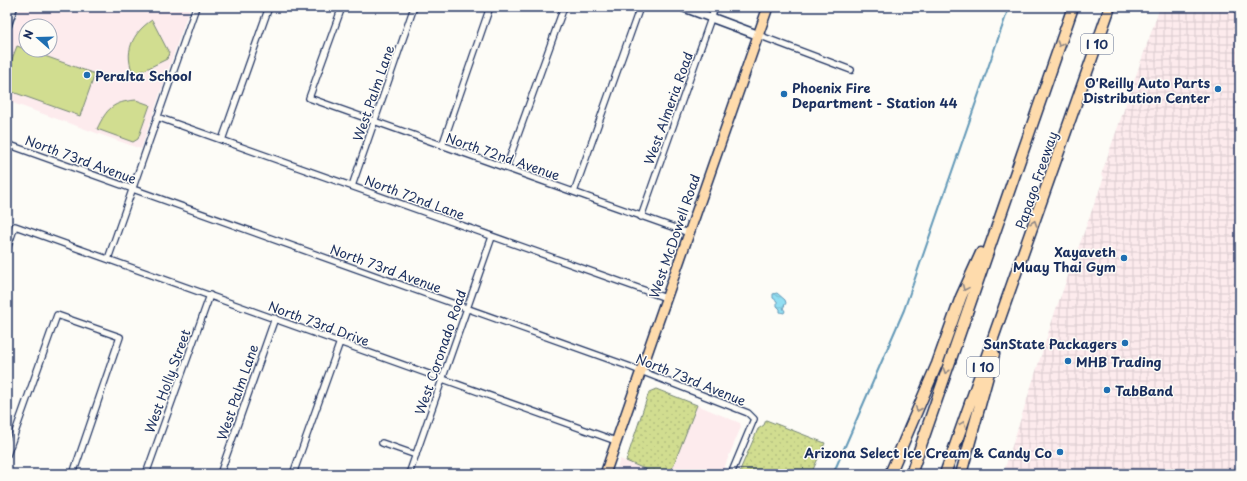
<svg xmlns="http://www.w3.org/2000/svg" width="1247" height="481" font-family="'Playpen Sans',sans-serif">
	<defs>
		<pattern id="industrial-grid" width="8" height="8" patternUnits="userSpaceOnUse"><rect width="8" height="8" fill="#fdebed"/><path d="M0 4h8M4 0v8" fill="none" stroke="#d8cace"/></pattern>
		<pattern id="grass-dots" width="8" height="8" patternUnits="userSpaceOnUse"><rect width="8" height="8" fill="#d1dd90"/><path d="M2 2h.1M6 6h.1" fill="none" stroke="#b3be7f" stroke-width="1.8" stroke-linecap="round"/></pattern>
		<pattern id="water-waves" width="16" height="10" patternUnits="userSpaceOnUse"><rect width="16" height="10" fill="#92def2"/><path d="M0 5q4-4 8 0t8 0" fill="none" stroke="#7dbfd2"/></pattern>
	</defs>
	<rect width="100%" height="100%" fill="#fdfcf7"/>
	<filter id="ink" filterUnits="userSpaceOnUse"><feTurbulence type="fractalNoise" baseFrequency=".025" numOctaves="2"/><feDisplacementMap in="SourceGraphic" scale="8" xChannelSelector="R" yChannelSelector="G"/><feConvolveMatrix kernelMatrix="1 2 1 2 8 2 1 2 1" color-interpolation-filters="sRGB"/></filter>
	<g filter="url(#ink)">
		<path fill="#fdebed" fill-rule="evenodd" d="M 20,7 L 190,7 L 141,149 L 7,101 L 7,45 ZM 26,26 L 50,26 L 50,50 L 26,50 Z
			M 697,405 L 740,423 L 741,427 L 726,463 L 723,474 L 670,474 Z
			M 620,459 L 656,474 L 615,474 Z"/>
		<path fill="url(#industrial-grid)" d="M 1160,7 L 1240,7 L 1240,474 L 1003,474 L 1055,312 L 1104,177 L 1101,175 Z"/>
		<path fill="url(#grass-dots)" stroke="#768677" d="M 656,389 L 697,405 L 670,474 L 656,474 L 626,461 L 649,392 Z
			M 766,420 L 825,443 L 811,474 L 742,474 L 740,470 L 758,429 L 764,425 Z"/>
		<path fill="#d1dd90" stroke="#768677" d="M 152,20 L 169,53 L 167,59 L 134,75 C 123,53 132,33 152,20 Z
			M 17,46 L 95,74 L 80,116 L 7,90 L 7,72 Z
			M 136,100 L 150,105 L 138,139 L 133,142 L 97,129 C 107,108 113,102 136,100 Z"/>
		<path fill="url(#water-waves)" stroke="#6298b7" d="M 777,293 L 785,300 L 786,303 L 783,308 L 785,311 L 784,313 L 780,312 L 780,309 L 777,306 L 777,301 L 773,298 L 773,294 Z"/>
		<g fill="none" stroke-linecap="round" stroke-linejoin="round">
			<path stroke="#6298b7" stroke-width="2" d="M 833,474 L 904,310 L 1009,7"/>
			<g stroke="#1b2f5e" stroke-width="8">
				<path id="street" d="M 342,7 L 309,98 L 689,233
					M 758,35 L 851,70
					M 157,117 L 666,298
					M 222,140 L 269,7
					M 7,144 L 628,366 L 748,413 L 754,419 L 731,474
					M 442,146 L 490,7
					M 506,168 L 564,7
					M 352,186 L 414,7
					M 574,192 L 640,7
					M 641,217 L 715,7
					M 7,249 L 15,226 L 616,441
					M 108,259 L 196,7
					M 382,443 L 416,455
					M 7,455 L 57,315 L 120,337 L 73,474
					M 7,473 L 9,474
					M 146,474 L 210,295
					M 220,474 L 275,318
					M 293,474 L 340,342
					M 409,474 L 492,237"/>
			</g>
			<g stroke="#1b2f5e" stroke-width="11">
				<path id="secondary" d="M 683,7 L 758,35
					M 7,25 L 13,7"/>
			</g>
			<g stroke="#1b2f5e" stroke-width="12">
				<path id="primary" d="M 605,474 L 768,7"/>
			</g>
			<g stroke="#1b2f5e" stroke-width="13">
				<path id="highway" d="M 890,474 L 937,364 L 961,297 L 981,253
					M 911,474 L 1073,7
					M 945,474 L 1110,7
					M 961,474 L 994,354"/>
			</g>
			<use href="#street" stroke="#fdfcf7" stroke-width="5.5"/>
			<use href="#secondary" stroke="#fdfcf7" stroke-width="8"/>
			<use href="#primary" stroke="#fedbac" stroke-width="9"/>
			<use href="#highway" stroke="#fedbac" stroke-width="10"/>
		</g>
		<defs><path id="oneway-chevron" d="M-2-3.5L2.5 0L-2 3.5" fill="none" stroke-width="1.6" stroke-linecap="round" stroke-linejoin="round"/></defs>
		<g stroke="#8c8585">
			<use href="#oneway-chevron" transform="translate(1060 44) rotate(109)"/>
			<use href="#oneway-chevron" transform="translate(1034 223) rotate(-71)"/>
			<use href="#oneway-chevron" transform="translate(965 288) rotate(114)"/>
			<use href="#oneway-chevron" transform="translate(946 371) rotate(109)"/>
			<use href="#oneway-chevron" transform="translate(918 409) rotate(113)"/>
			<use href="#oneway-chevron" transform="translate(963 424) rotate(-70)"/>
		</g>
	</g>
	<g fill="#1f6fb2" stroke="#fdfcf7" stroke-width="1.5">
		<circle cx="87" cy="75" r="4"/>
		<circle cx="1218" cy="89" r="4"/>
		<circle cx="784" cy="94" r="4"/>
		<circle cx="1124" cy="258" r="4"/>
		<circle cx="1125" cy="343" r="4"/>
		<circle cx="1068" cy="361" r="4"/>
		<circle cx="1107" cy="390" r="4"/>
		<circle cx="1060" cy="452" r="4"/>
	</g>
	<g text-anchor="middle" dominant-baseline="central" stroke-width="3" stroke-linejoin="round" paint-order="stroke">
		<g fill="#fdfcf7" stroke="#5f6c8c" stroke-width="1">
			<rect x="1081" y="34" width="32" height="20" rx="3"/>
			<rect x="967" y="357" width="32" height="20" rx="3"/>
		</g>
		<g font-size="12" font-weight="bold" fill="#1b2f5e">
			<text x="1097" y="44">I 10</text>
			<text x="983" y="367">I 10</text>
		</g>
		<g font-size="13" font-weight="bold" fill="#1b2f5e" stroke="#fdfcf7" text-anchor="start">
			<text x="95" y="75">Peralta School</text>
			<text x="1210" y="82" text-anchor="end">O'Reilly Auto Parts<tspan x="1210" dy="15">Distribution Center</tspan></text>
			<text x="792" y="87">Phoenix Fire<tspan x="792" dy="15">Department - Station 44</tspan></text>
			<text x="1116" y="251" text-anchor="end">Xayaveth<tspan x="1116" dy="15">Muay Thai Gym</tspan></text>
			<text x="1117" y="343" text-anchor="end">SunState Packagers</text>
			<text x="1076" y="361">MHB Trading</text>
			<text x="1115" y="390">TabBand</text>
			<text x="1052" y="452" text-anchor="end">Arizona Select Ice Cream &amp; Candy Co</text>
		</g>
		<g font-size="13" fill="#1b2f5e" stroke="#fdfcf7">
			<text transform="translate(373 93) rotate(-71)">West Palm Lane</text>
			<text transform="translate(668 108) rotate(-70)">West Almeria Road</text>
			<text transform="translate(503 156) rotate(19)">North 72nd Avenue</text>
			<text transform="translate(81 159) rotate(20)">North 73rd Avenue</text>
			<text transform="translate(1036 180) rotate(-71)">Papago Freeway</text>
			<text transform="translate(415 197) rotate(20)">North 72nd Lane</text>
			<text transform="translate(674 236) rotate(-71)">West McDowell Road</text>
			<text transform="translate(386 268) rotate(20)">North 73rd Avenue</text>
			<text transform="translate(319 323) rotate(20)">North 73rd Drive</text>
			<text transform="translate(440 352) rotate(-71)">West Coronado Road</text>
			<text transform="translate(691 379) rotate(22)">North 73rd Avenue</text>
			<text transform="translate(167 381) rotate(-70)">West Holly Street</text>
			<text transform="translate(237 392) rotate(-71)">West Palm Lane</text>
		</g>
	</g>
	<rect width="1247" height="481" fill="none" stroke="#fdfcf7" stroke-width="24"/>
	<rect x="12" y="12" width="1223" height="457" fill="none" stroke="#1b2f5e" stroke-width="1.5" filter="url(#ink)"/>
	<g transform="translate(38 38) rotate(290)"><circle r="19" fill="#fdfcf7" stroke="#a3aaba"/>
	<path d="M0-3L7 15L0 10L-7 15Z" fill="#1f6fb2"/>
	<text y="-6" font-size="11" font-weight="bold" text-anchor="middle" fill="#1b2f5e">N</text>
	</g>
</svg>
